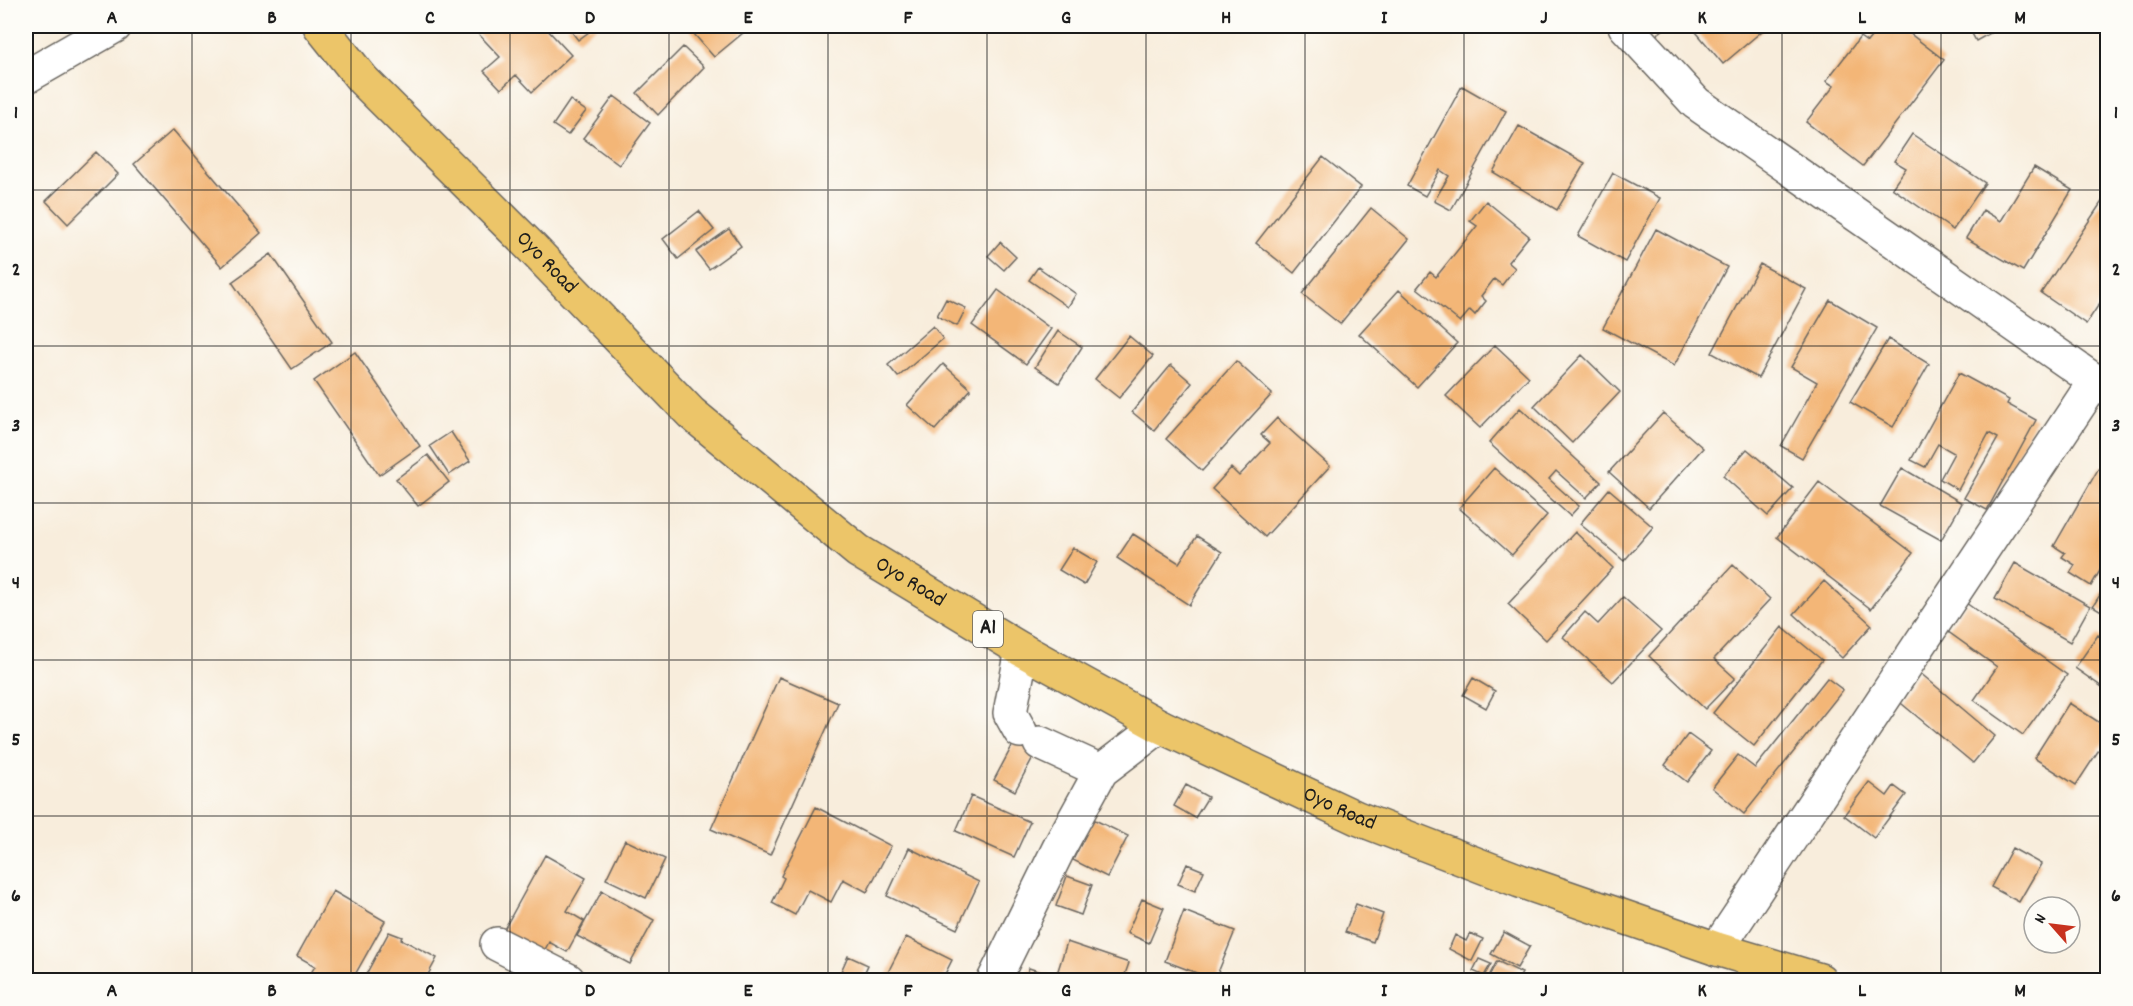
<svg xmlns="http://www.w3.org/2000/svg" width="2133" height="1006" font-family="Dekko,sans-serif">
	<rect width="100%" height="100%" fill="#fdfcf7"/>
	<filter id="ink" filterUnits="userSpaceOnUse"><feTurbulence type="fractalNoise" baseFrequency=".0167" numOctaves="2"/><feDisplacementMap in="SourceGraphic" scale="12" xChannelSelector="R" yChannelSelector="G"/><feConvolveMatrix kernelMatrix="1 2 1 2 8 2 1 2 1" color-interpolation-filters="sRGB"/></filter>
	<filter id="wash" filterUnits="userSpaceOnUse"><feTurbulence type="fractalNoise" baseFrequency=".008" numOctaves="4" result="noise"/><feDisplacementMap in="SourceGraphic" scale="24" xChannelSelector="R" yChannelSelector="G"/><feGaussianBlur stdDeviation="1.35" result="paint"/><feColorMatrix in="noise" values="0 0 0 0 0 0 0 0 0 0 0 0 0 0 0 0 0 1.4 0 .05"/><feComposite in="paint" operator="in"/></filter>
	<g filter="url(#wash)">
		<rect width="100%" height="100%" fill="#f8eddc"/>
		<g id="blocks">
			<path fill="#f3b677" d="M 471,26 L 544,26 L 571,55 L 532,92 L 516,75 L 501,89 L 484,71 L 500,57 Z
				M 567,26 L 597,26 L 578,40 Z
				M 687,26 L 747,26 L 749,28 L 714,57 Z
				M 1646,26 L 1668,26 L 1655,36 Z
				M 1691,26 L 1768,26 L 1723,64 Z
				M 1880,26 L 1900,26 L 1944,60 L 1863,166 L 1806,122 L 1834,86 L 1826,81 L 1860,37 L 1867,42 Z
				M 1968,26 L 2003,26 L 1976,41 Z
				M 683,47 L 704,67 L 658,115 L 637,93 Z
				M 1462,86 L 1506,111 L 1451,210 L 1434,201 L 1449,176 L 1440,170 L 1425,196 L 1407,186 Z
				M 614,96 L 650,123 L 619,165 L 583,138 Z
				M 570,100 L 586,111 L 568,135 L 553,125 Z
				M 1519,126 L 1585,163 L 1557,210 L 1493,172 Z
				M 173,130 L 261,233 L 222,267 L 134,164 Z
				M 1912,134 L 1985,183 L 1953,230 L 1892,188 L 1906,168 L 1894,161 Z
				M 96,152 L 118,174 L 68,224 L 46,201 Z
				M 1323,157 L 1361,187 L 1294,273 L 1256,243 Z
				M 2034,167 L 2072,190 L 2023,271 L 1966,238 L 1983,210 L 2001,221 Z
				M 1613,173 L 1660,198 L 1625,262 L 1578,236 Z
				M 2103,200 L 2108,203 L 2108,291 L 2086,324 L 2041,293 Z
				M 1486,201 L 1529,236 L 1508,262 L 1515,268 L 1502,285 L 1494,279 L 1481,296 L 1486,301 L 1475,315 L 1470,310 L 1460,322 L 1417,288 L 1430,272 L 1436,277 L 1477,226 L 1470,221 Z
				M 1371,208 L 1409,239 L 1340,324 L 1302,294 Z
				M 699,211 L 714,230 L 678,259 L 663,239 Z
				M 729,229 L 741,246 L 709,269 L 696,252 Z
				M 1656,229 L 1727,267 L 1674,366 L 1603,328 Z
				M 1000,242 L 1016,257 L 1004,270 L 988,256 Z
				M 271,254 L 332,342 L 292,369 L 232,282 Z
				M 1760,264 L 1806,289 L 1758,378 L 1712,353 Z
				M 1038,267 L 1076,294 L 1068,307 L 1029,280 Z
				M 998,290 L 1051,329 L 1026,364 L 972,325 Z
				M 1399,290 L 1457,343 L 1417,387 L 1359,334 Z
				M 946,299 L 966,308 L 957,326 L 937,316 Z
				M 1830,300 L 1877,328 L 1802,458 L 1781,446 L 1817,382 L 1791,367 Z
				M 933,326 L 943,339 L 898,377 L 888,365 Z
				M 1058,331 L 1082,347 L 1059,383 L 1035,367 Z
				M 1129,336 L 1153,356 L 1119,398 L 1095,379 Z
				M 1888,339 L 1929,364 L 1893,427 L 1850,402 Z
				M 1495,345 L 1529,377 L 1480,428 L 1446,396 Z
				M 355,352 L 420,446 L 379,475 L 314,381 Z
				M 1582,355 L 1620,392 L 1572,443 L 1534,406 Z
				M 1236,361 L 1272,394 L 1202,471 L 1166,439 Z
				M 943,364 L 971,389 L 935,430 L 907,405 Z
				M 1171,365 L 1192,383 L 1154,430 L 1132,412 Z
				M 1959,373 L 2009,400 L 2007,404 L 2036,420 L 1987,510 L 1964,498 L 1998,438 L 1989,433 L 1958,490 L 1940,479 L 1954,453 L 1938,444 L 1925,467 L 1911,460 Z
				M 1520,408 L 1601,482 L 1586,498 L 1556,471 L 1549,479 L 1579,506 L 1570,516 L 1489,443 Z
				M 1663,413 L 1703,448 L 1649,508 L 1609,472 Z
				M 1277,418 L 1330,466 L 1265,537 L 1212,489 L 1231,468 L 1239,476 L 1270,443 L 1261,435 Z
				M 451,432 L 470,461 L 449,475 L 430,446 Z
				M 1747,449 L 1793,488 L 1768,516 L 1723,476 Z
				M 428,455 L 449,482 L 418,506 L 396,479 Z
				M 2100,466 L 2108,471 L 2108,557 L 2091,586 L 2070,573 L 2075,565 L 2062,557 L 2065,553 L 2054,546 Z
				M 1494,468 L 1547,515 L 1512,555 L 1459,508 Z
				M 1902,468 L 1962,503 L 1941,540 L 1880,506 Z
				M 1819,482 L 1913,553 L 1871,609 L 1777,537 Z
				M 1609,489 L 1653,527 L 1624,561 L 1580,524 Z
				M 1575,532 L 1613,568 L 1546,640 L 1508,604 Z
				M 1133,534 L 1179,563 L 1197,536 L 1222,552 L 1189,605 L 1117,558 Z
				M 1073,548 L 1097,562 L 1084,585 L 1059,570 Z
				M 2015,563 L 2090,606 L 2070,642 L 1995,599 Z
				M 1733,565 L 1770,599 L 1714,659 L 1735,678 L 1705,709 L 1649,656 Z
				M 1824,581 L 1872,625 L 1842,658 L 1794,614 Z
				M 2108,582 L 2108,615 L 2093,606 Z
				M 1623,597 L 1661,631 L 1613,682 L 1563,637 L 1585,612 L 1598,624 Z
				M 1966,603 L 2067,675 L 2023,735 L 1974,700 L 1997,667 L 1947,631 Z
				M 1782,627 L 1822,660 L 1754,746 L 1713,713 Z
				M 2098,635 L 2108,641 L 2108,691 L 2075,668 Z
				M 1919,672 L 1995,736 L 1973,763 L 1896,699 Z
				M 779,677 L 838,703 L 770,855 L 711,829 Z
				M 1473,678 L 1495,691 L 1486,708 L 1463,695 Z
				M 1827,678 L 1843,690 L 1744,814 L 1712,788 L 1738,755 L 1755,768 Z
				M 2069,703 L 2108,728 L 2108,736 L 2076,785 L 2034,758 Z
				M 1026,720 L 1047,731 L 1015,791 L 994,780 Z
				M 1688,734 L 1711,751 L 1687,782 L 1665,765 Z
				M 1869,782 L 1887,796 L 1894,786 L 1906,795 L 1874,838 L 1844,815 Z
				M 1186,785 L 1208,797 L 1195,818 L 1174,806 Z
				M 971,796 L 1030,822 L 1014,857 L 956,831 Z
				M 816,807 L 891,846 L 867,892 L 843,879 L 831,902 L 808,890 L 795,915 L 772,903 L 784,878 L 781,876 Z
				M 1093,819 L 1128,836 L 1107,877 L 1073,860 Z
				M 625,840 L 665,859 L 646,898 L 606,879 Z
				M 909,848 L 979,882 L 957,929 L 887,896 Z
				M 2012,848 L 2041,864 L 2019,902 L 1991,887 Z
				M 545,855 L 586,878 L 567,911 L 584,921 L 567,952 L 549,942 L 541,957 L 501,935 Z
				M 1187,864 L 1204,871 L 1195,891 L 1178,884 Z
				M 1067,876 L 1092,885 L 1081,915 L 1056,906 Z
				M 333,891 L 385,921 L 352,980 L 307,980 L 315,966 L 297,956 Z
				M 602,891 L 654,920 L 630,964 L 577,936 Z
				M 1142,899 L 1164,908 L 1149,943 L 1127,933 Z
				M 1356,904 L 1383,914 L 1373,942 L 1345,932 Z
				M 1184,911 L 1235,931 L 1215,980 L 1165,961 Z
				M 389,932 L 402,937 L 401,939 L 437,958 L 425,980 L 363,980 Z
				M 1504,932 L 1530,946 L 1517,968 L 1491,954 Z
				M 1470,933 L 1483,939 L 1472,961 L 1449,949 L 1455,935 L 1466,941 Z
				M 906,937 L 952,960 L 942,980 L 884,980 Z
				M 1067,942 L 1129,963 L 1123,980 L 1055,980 Z
				M 848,956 L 868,965 L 861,980 L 837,980 Z
				M 1479,959 L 1491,964 L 1484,976 L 1473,971 Z
				M 1497,961 L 1522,973 L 1518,980 L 1487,980 Z
				M 1029,968 L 1050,975 L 1048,980 L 1024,980 Z"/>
		</g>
	</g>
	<g filter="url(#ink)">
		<use href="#blocks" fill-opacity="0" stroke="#69655f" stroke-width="1.5"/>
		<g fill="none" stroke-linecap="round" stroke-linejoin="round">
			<g stroke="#69655f" stroke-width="36">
				<path id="minor" d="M 1625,26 L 1696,103 L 2108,390
					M 26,77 L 115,26
					M 1020,731 L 1010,713 L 1022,650
					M 1040,743 L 1101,771
					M 497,944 L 568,980
					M 1717,949 L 2095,381
					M 994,980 L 1060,846 L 1101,771 L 1160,726"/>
			</g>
			<g stroke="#69655f" stroke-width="36">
				<g id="highway">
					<path id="s1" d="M 320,26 L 363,80 L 531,247 L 691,413 L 858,551 L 1022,650 L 1160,726 L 1357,818 L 1520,881 L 1717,949 L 1820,980"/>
				</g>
			</g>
			<use href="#minor" stroke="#fff" stroke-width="33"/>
			<use href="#highway" stroke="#ecc569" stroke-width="33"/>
		</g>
	</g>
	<path fill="none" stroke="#1c1c1c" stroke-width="1.5" stroke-opacity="0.55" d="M 192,26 L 192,980M 351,26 L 351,980M 510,26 L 510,980M 669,26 L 669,980M 828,26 L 828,980M 987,26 L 987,980M 1146,26 L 1146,980M 1305,26 L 1305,980M 1464,26 L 1464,980M 1623,26 L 1623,980M 1782,26 L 1782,980M 1941,26 L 1941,980M 26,190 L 2108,190M 26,346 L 2108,346M 26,503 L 2108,503M 26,660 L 2108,660M 26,816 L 2108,816"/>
	<g text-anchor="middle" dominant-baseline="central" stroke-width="4.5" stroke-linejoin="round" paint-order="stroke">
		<rect fill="#fdfcf7" stroke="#605f5e" stroke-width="1.5" x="973" y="611" width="30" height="36" rx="4.5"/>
		<g font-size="21" font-weight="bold" fill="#1c1c1c">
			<text x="988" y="629">A1</text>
		</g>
		<g font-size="22" fill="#1c1c1c" stroke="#fdfcf7">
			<text stroke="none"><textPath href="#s1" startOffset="328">Oyo Road</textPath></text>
			<text stroke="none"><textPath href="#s1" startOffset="814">Oyo Road</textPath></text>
			<text stroke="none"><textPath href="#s1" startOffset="1300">Oyo Road</textPath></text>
		</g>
	</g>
	<rect width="2133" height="1006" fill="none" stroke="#fdfcf7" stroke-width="66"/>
	<g transform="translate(2052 925) rotate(298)"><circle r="28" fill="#fdfcf7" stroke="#a3a29f" stroke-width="1.5"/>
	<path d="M0-4.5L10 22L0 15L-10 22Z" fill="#c8321e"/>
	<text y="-9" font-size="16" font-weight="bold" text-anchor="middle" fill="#1c1c1c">N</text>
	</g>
	<rect x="33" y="33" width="2067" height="940" fill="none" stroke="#1c1c1c" stroke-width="2"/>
	<g font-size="20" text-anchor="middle" font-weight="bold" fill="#1c1c1c">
		<text x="112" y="23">A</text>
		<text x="272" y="23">B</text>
		<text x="430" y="23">C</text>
		<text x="590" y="23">D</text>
		<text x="748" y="23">E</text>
		<text x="908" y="23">F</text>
		<text x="1066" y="23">G</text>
		<text x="1226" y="23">H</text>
		<text x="1384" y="23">I</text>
		<text x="1544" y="23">J</text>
		<text x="1702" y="23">K</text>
		<text x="1862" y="23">L</text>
		<text x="2020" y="23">M</text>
		<text x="16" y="118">1</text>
		<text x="2116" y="118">1</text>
		<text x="16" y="275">2</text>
		<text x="2116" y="275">2</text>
		<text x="16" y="431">3</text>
		<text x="2116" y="431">3</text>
		<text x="16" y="588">4</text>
		<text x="2116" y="588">4</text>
		<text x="16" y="745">5</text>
		<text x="2116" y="745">5</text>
		<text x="16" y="901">6</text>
		<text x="2116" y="901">6</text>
		<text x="112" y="996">A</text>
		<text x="272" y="996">B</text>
		<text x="430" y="996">C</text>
		<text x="590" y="996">D</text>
		<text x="748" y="996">E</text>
		<text x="908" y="996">F</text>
		<text x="1066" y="996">G</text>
		<text x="1226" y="996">H</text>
		<text x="1384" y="996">I</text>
		<text x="1544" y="996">J</text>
		<text x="1702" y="996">K</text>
		<text x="1862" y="996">L</text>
		<text x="2020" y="996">M</text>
	</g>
</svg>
